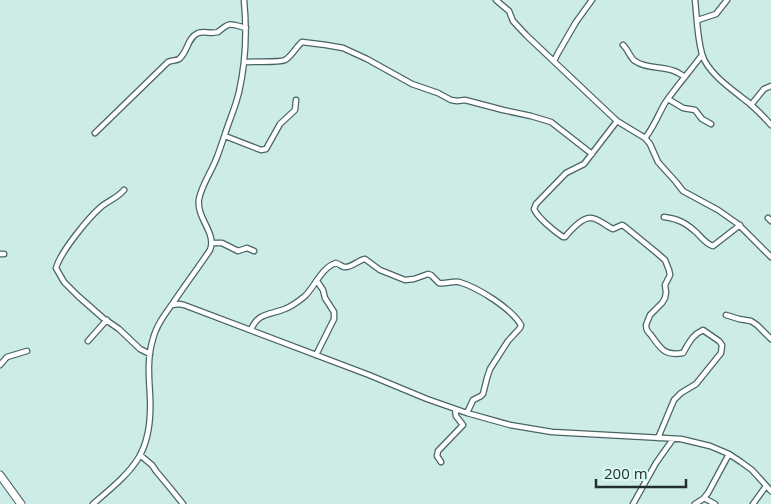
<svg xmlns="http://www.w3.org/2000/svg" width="771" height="504" font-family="'Open Sans',sans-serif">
	<rect width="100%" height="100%" fill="#cdece8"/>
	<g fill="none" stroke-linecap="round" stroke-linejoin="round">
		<g stroke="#496562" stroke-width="7">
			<path id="minor" d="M 496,0 L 509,11 L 513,21 L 526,35 L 617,121 L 645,138 L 650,144 L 658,162 L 676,182 L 683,191 L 718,210 L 738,224 L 771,257
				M 695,0 C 697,18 697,36 702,54 C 707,73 734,91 749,103 C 757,110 764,117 771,125
				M 698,20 L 716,14 L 727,0
				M 623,45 C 628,49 630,58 635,61 C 646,69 662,66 674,71 C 678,72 681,75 685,77
				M 554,61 L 558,53 L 576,22 L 592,0
				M 244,62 C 254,61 278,63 285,60 C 292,56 296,47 302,42 L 326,45 L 343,48 L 367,59 L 412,84 L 438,93 L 451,100 L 457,101 L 465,100 L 503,110 L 531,116 L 551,122 L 592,154
				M 668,99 L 683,108 L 695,110 L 702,119 L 711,124
				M 751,105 L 764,89 L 771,86
				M 617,121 L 584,164 L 566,173 L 536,204 L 534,209 C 538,218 554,231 563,237 L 565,237 C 570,231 582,217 591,218 C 598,218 606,226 613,229 L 622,225 L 624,226 L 657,253 L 665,260 L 669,270 L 670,275 L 665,285 L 666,292 L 665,298 L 662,303 L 650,315 L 646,325 C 646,330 648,332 651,335 C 661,349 664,356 683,353 C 689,343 692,335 703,330 L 719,341 L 722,345 L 721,353 L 696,384 L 681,393 L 674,400 L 658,438
				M 95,133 L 168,62 C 172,60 176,61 179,59 C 188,52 187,38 198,33 C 204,31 211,34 218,32 C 231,21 230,24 246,28
				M 225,136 L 261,150 L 266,149 L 280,124 L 295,110 L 296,100
				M 645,138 C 654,127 658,115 665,103 C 676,87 690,71 702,55
				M 124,190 C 117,198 110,200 102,206 C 89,217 61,251 56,268 L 64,282 L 78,296 L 103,318 L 119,329 L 140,349 L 150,354
				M 664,217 C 679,219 686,223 697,233 C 702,238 706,244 713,246 L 740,225
				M 768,218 L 771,221
				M 212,243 L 222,243 L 238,251 L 247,248 L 254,251
				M 0,254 L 4,254
				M 172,305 L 179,304 L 184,305 L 369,375 L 427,399 L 467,413 L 510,425 L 552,432 L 681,439 L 710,446 L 729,454 L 741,462 L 752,470 L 771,491
				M 726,315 L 739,319 L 751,321 L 757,325 L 771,339
				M 251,330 C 257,314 267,315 282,310 C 289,308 299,301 305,296 C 315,286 322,267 336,263 C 339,264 341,266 344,267 C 352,268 358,260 365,259 L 380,270 L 405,280 L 414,279 L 428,274 L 431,275 L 439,283 C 446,284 452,281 459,282 C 477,287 511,308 521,325 L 520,328 L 508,341 L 490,369 L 487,378 L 483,394 L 481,396 L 473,400 L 467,413
				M 88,341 L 104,323 L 107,320
				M 316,355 L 334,319 L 334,312 L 325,298 L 323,290 L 317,281
				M 0,365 L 7,357 L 27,351
				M 140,455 L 152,465 L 156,471 L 171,489 L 183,504
				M 441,462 L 437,456 L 438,451 L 463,425 L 456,416 L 455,409
				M 704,498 L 715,504
				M 93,504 C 134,469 153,454 150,396 C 149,377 147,358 153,339 C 156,326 165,314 173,303 C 185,285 198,268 210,250 C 217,233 196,218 199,199 C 202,184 212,171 217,157 C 222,144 226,130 231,117 C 234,109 237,100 239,92 C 246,61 247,31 244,0
				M 633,504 L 656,463 L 673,439
				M 695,504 L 703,499 L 708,493 L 729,454
				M 753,504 L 766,486"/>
		</g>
		<g stroke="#496562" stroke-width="9">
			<path id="highway" d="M 0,475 L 21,504"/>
		</g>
		<use href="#minor" stroke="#fff" stroke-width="4.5"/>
		<use href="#highway" stroke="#fff" stroke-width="7"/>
	</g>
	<path d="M596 479v8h90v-8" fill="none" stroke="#232f2d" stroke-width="2.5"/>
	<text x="604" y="479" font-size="15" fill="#232f2d" stroke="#daf9f5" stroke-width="4" paint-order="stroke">200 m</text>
</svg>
